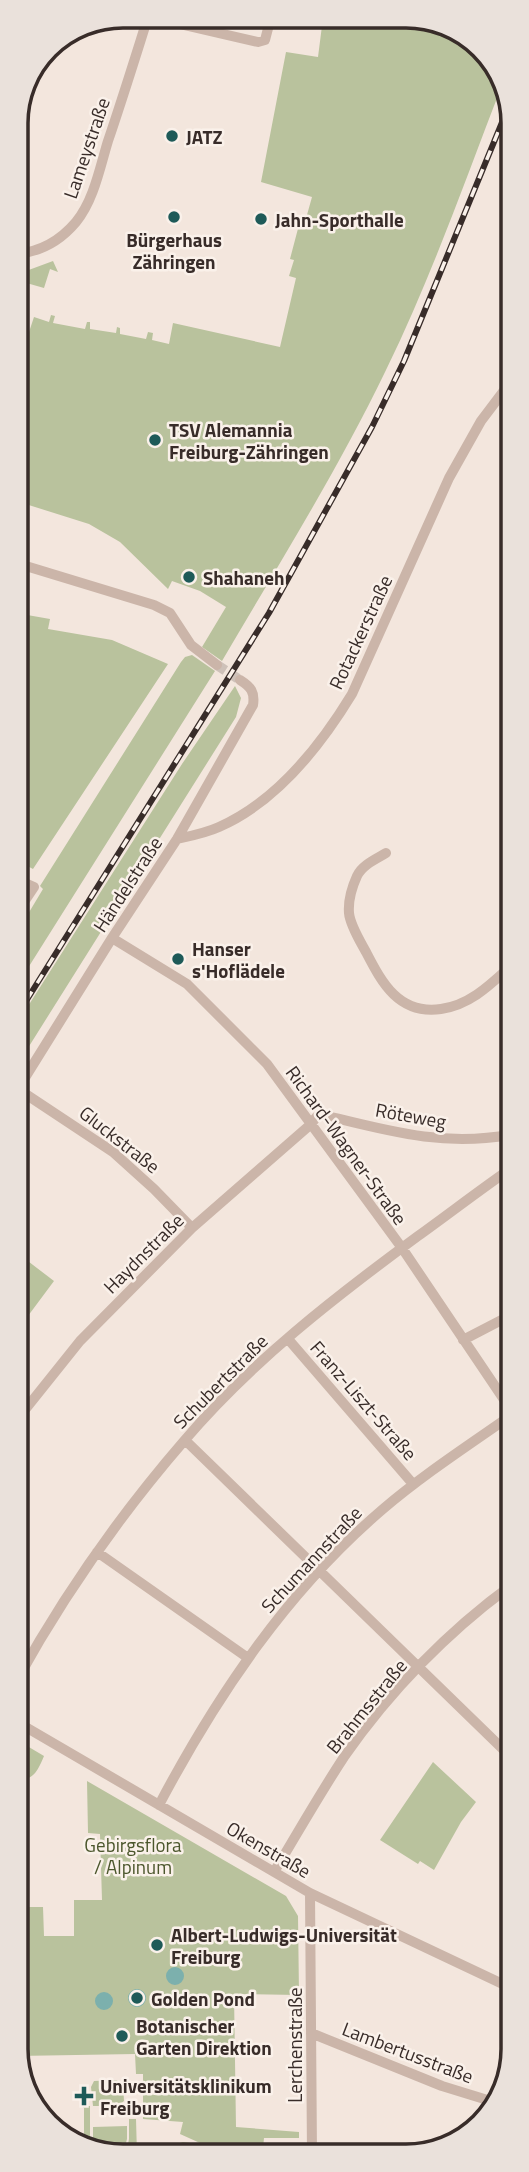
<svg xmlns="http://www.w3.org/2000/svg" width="529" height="2172" font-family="'Titillium Web',sans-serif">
	<rect width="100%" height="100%" fill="#f3e6dd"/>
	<path fill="#b9c29d" d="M 323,18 L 434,19 L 486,52 L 502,85 C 465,181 431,278 386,370 C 338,470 278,565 222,661 L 202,647 L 226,607 L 200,591 L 172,581 L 168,589 L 120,542 L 89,524 L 16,501 L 16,332 L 28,335 L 34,317 L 49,322 L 51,315 L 55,316 L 53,323 L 85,329 L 87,322 L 90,322 L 90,329 L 116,333 L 117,327 L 120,328 L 120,334 L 146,339 L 148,332 L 153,333 L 152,340 L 169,344 L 173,323 L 280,347 L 296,278 L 289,276 L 294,260 L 290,259 L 300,221 L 305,222 L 312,197 L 261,182 L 286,52 L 318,57 Z
		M 53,261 L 58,272 L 50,269 L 44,288 L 16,280 L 16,270 L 26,271 Z
		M 16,613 L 50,619 L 48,629 L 112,640 L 168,664 L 33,869 L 16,860 Z
		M 192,655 L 215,671 L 16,987 L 16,934 L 43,889 L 40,886 L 181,662 L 185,657 Z
		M 235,686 L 241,698 L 236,717 L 16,1067 L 16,1025 L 182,764 Z
		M 16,1252 L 54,1281 L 22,1324 L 16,1320 Z
		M 17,1740 L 44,1756 C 38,1770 34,1781 17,1779 Z
		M 433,1762 L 476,1802 L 461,1822 L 434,1870 L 420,1861 L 418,1864 L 380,1840 Z
		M 87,1781 L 286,1896 L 298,1916 L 299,1995 L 234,1994 L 236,2127 L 299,2132 L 299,2138 L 264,2138 L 263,2148 L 258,2155 L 215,2155 L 200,2143 L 180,2134 L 183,2122 L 143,2119 L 143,2074 L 136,2074 L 135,2054 L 17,2056 L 17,1907 L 43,1907 L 44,1936 L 74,1936 L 74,1900 L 102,1900 L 100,1834 L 88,1833 Z
		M 116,2080 L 123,2084 L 124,2101 L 118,2106 L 93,2106 L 91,2087 L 94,2081 Z
		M 81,2106 L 90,2106 L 90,2148 L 84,2144 L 84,2108 Z
		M 129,2119 L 136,2119 L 137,2154 L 126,2154 L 129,2139 Z
		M 127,2126 L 127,2139 L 123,2154 L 101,2154 L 93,2149 L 93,2127 Z
		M 183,2142 L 196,2144 L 211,2155 L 151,2154 L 151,2152 Z"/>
	<path fill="#7cb0ad" d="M166 1976a9 9 0 1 1 18 0a9 9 0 1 1-18 0Z
		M128 1998a9 9 0 1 1 18 0a9 9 0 1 1-18 0Z
		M95 2001a9 9 0 1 1 18 0a9 9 0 1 1-18 0Z"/>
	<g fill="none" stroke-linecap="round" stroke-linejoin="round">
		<path stroke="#cec1b9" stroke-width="10" stroke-dasharray="10 5" stroke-linecap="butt" d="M 217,665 L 240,680"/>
		<path stroke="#cbb5a9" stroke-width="10" d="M 145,16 L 258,42 L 265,40 L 271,17
			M 16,254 C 41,252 60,241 76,222 C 94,200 100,167 108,141 C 122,100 135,58 148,17
			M 16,563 L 154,605 L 170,613 L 191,645 L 217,665
			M 177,839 C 191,836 206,833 219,827 C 276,802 321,745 352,694 L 449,478 L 481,421 L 512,380
			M 386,853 C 376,859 362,865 357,876 C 352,887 348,900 349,913 C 350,925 360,941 366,952 C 382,983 399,1015 441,1009 C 471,1005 492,983 513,964
			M 16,879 L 34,887 L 16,914
			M 112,938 L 187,984 L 267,1064 L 402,1248 L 513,1413
			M 18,1089 L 113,1152 L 154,1189 L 192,1228
			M 16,1092 L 112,938 L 177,839 L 253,705 C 255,692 251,687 240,680
			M 288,1339 L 413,1484
			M 463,1340 L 513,1314
			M 16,1421 L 80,1341 L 192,1228 L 310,1125 L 319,1114 C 385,1130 444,1148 513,1134
			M 185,1440 L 513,1759
			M 97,1552 L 248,1658
			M 17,1680 C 64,1595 120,1515 184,1441 C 251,1362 335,1297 418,1236 C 450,1213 481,1189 513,1167
			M 17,1722 L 310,1893 L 513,1989
			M 159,1805 C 217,1695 288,1590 383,1509 C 424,1474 469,1445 513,1414
			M 274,1872 C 297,1834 319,1795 344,1757 C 389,1692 448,1631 513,1584
			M 310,1893 L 312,2155
			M 311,2033 L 442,2086 L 494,2102"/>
		<g stroke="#382c29" stroke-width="6">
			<path id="rail" d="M 16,1017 L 269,613 L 372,427 L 404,361 L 510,103"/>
		</g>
		<use href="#rail" stroke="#faf1ea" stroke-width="3.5" stroke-dasharray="10" stroke-linecap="butt"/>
	</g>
	<g fill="#1e5a58" stroke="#faf1ea" stroke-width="2.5">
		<circle cx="172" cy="136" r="7"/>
		<circle cx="174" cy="217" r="7"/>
		<circle cx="261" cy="219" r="7"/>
		<circle cx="155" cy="440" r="7"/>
		<circle cx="189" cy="577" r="7"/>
		<circle cx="178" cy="959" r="7"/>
		<circle cx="157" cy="1945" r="7"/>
		<circle cx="137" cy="1998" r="7"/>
		<circle cx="122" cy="2036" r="7"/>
		<path d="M80.5 2085.5h7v7h7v7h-7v7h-7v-7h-7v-7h7z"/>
	</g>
	<g text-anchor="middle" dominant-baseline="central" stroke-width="5" stroke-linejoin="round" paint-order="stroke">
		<g font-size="19" font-weight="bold" fill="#382c29" stroke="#faf1ea" text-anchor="start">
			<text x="186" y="136">JATZ</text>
			<text x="275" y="219">Jahn-Sporthalle</text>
			<text x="174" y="239" text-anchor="middle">Bürgerhaus<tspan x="174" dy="22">Zähringen</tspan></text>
			<text x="169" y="429">TSV Alemannia<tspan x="169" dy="22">Freiburg-Zähringen</tspan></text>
			<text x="203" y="577">Shahaneh</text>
			<text x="192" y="948">Hanser<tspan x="192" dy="22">s'Hoflädele</tspan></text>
			<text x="171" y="1934">Albert-Ludwigs-Universität<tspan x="171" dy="22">Freiburg</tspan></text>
			<text x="151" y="1998">Golden Pond</text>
			<text x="136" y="2025">Botanischer<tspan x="136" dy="22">Garten Direktion</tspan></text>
			<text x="100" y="2085">Universitätsklinikum<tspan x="100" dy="22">Freiburg</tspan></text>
		</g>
		<g font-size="19" fill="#382c29" stroke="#faf1ea">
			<text transform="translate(86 148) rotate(-71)">Lameystraße</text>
			<text transform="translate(360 632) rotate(-65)">Rotackerstraße</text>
			<text transform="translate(127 884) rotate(-57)">Händelstraße</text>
			<text transform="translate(411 1115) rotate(10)">Röteweg</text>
			<text transform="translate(120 1139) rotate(38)">Gluckstraße</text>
			<text transform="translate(347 1145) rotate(54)">Richard-Wagner-Straße</text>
			<text transform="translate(143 1253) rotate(-45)">Haydnstraße</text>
			<text transform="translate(220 1381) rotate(-45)">Schubertstraße</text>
			<text transform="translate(364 1400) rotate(49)">Franz-Liszt-Straße</text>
			<text transform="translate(311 1559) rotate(-47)">Schumannstraße</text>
			<text transform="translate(366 1706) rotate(-51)">Brahmsstraße</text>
			<text transform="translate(269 1849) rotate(30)">Okenstraße</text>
			<text transform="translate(294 2045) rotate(-90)">Lerchenstraße</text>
			<text transform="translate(408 2052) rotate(21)">Lambertusstraße</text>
		</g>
		<g font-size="19" fill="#4b562c" stroke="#faf1ea">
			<text x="133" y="1844">Gebirgsflora<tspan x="133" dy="22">/ Alpinum</tspan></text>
		</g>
	</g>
	<path d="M0 0H529V2172H0ZM123 28H406A95 95 0 0 1 501 123V2049A95 95 0 0 1 406 2144H123A95 95 0 0 1 28 2049V123A95 95 0 0 1 123 28Z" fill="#eae1db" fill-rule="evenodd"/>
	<path fill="none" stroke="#382c29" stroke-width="3.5" d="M123 28H406A95 95 0 0 1 501 123V2049A95 95 0 0 1 406 2144H123A95 95 0 0 1 28 2049V123A95 95 0 0 1 123 28Z"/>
</svg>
